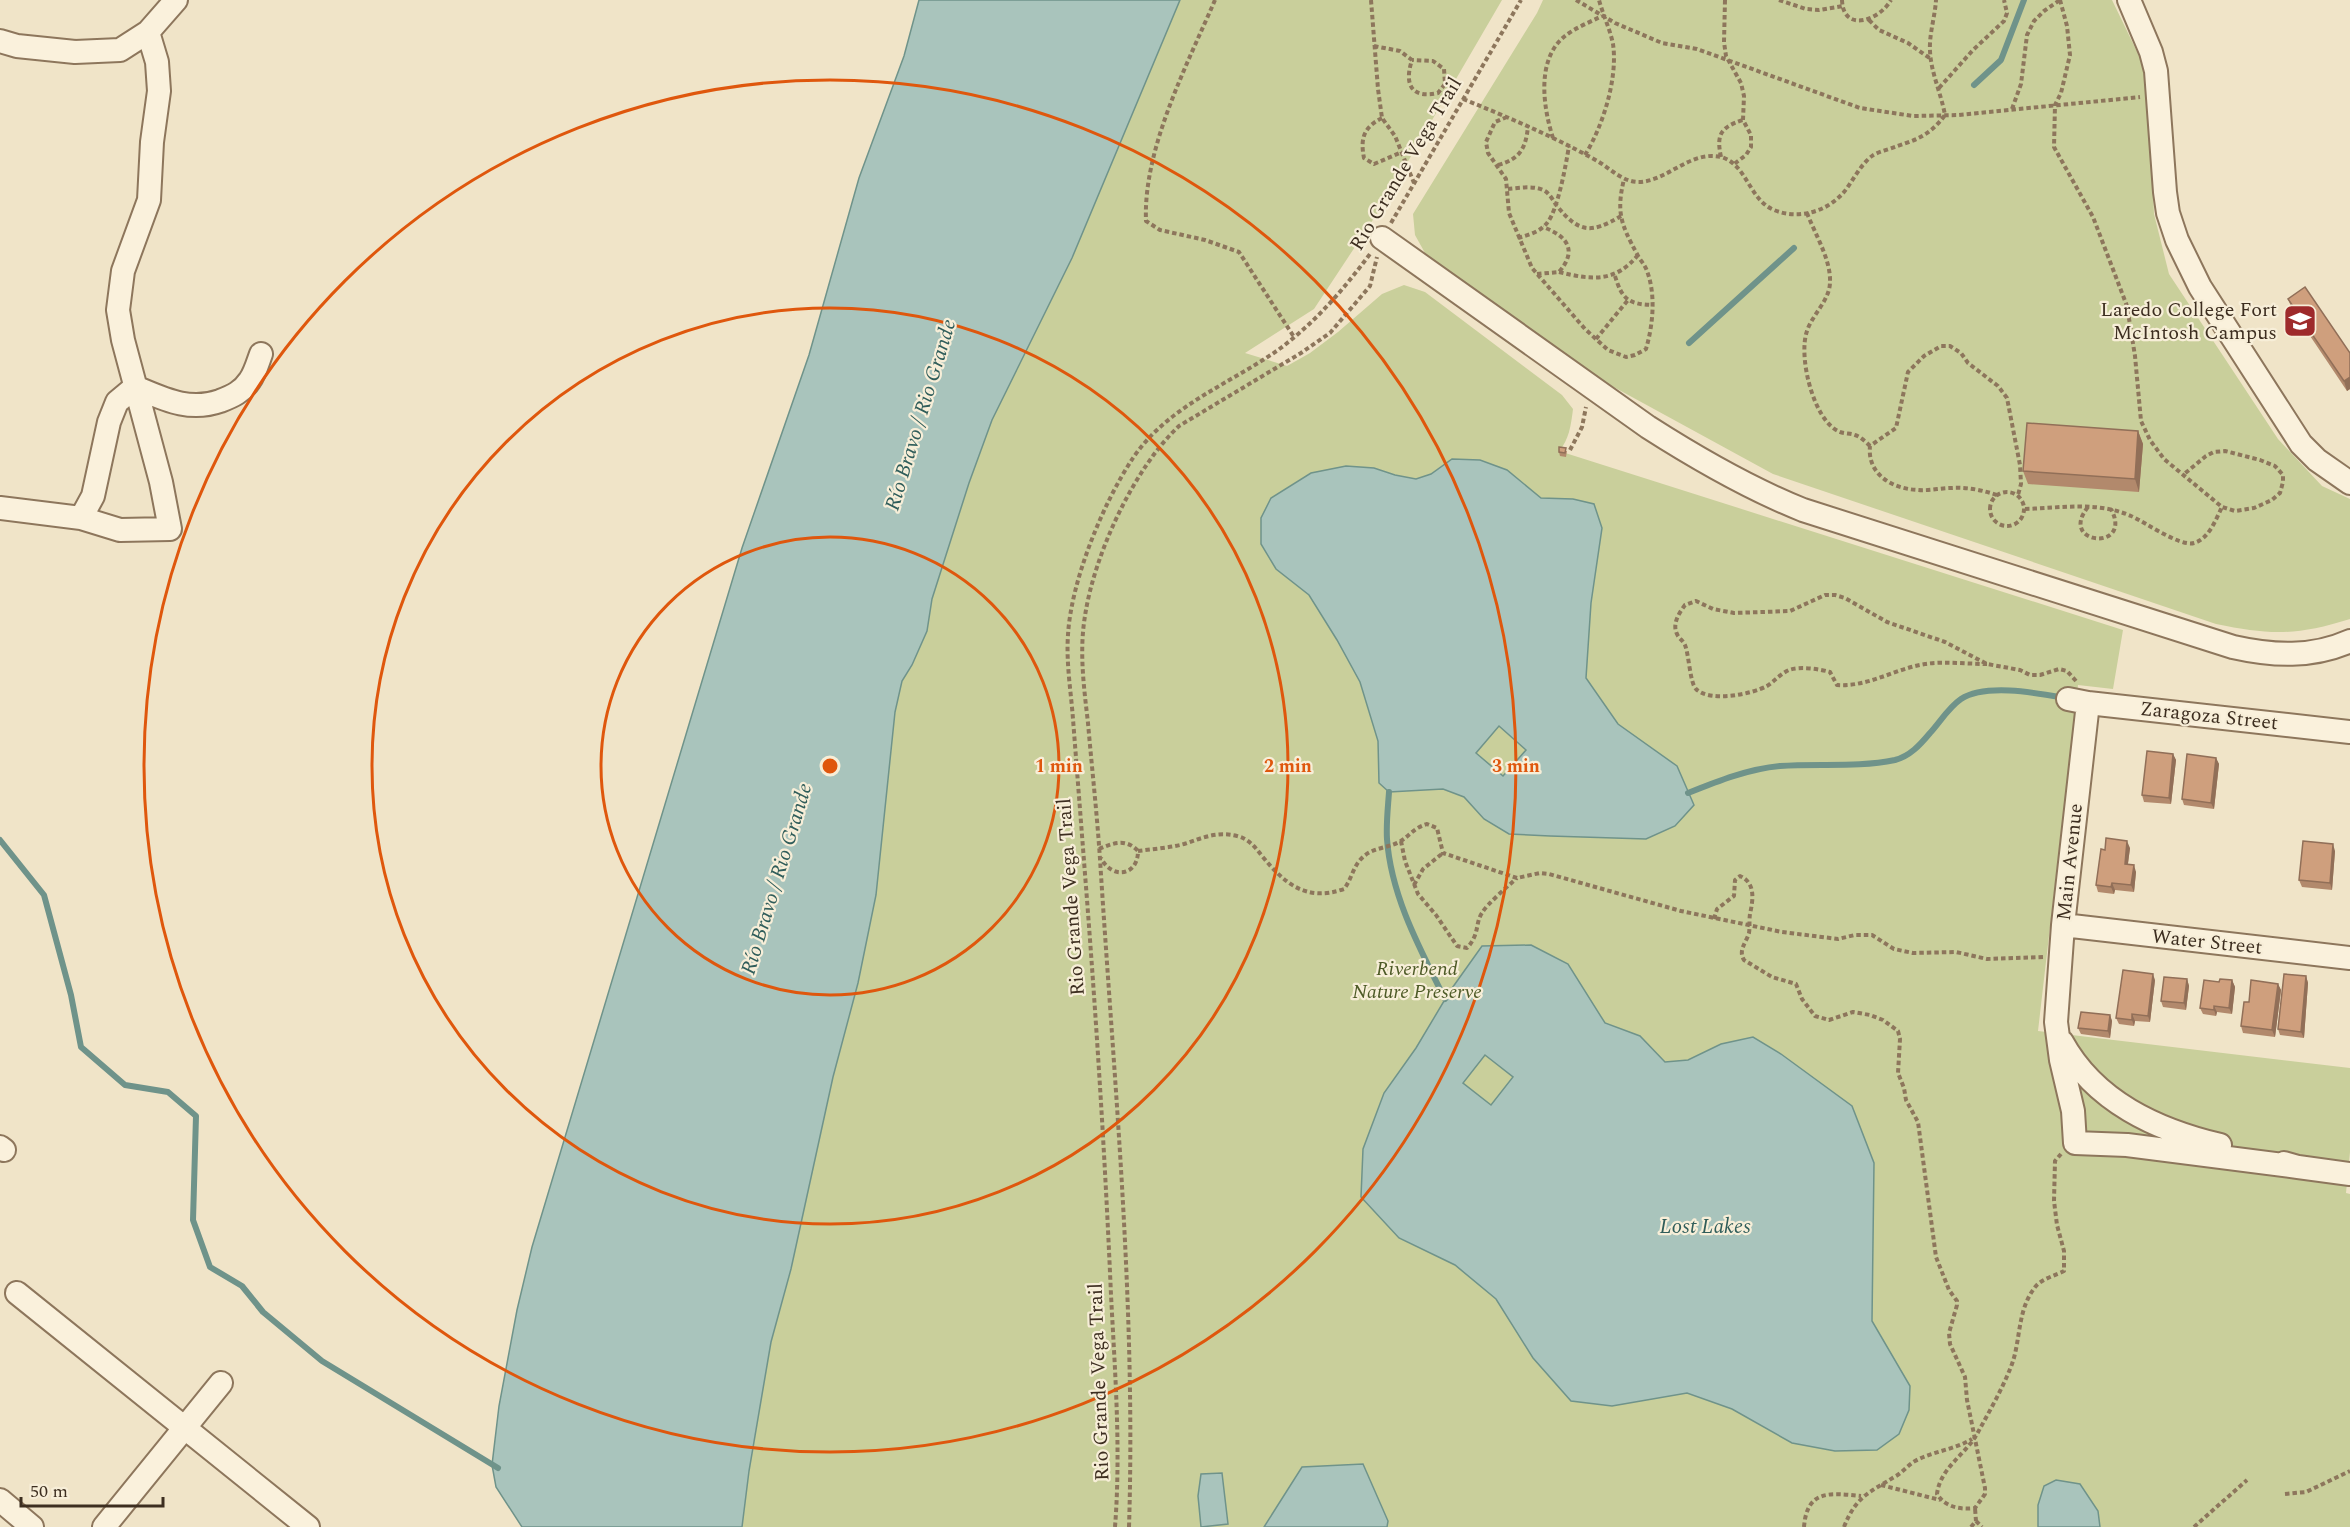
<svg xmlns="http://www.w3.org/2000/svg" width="2350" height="1527" font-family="Spectral,serif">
	<rect width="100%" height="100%" fill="#f0e4c8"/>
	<path fill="#c9cf9b" d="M 1180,0 L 1502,0 L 1382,206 L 1314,309 L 1245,353 L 1287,366 L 1310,353 L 1338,332 L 1382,294 L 1404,285 L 1425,292 L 1562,395 L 1573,409 C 1571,425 1569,440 1559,451 L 2123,630 L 2113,689 L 2078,685 L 2038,1031 L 2350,1068 L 2350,1152 L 2346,1193 L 2350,1194 L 2350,1527 L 742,1527 L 749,1471 L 771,1342 L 791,1269 L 833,1077 L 858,983 L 895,712 L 902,681 L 912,665 L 927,631 L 932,599 L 969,483 L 992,420 L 1072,258 Z
		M 1543,0 L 2112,0 L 2144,66 L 2150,125 L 2154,214 L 2169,274 L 2278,439 L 2322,486 L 2350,499 L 2350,619 C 2296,636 2270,635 2216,624 L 1773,474 L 1577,367 L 1425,253 L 1415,235 L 1413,214 L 1537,13 Z"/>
	<path fill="#a9c4bc" stroke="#6f938a" stroke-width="1.5" fill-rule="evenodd" d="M 919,0 L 1180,0 L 1072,258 L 992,420 L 969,483 L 932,599 L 927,631 L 912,665 L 902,681 L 895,712 L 876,895 L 858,983 L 833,1077 L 791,1269 L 771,1342 L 749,1471 L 742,1527 L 522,1527 L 496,1487 L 492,1465 L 499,1406 L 517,1310 L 532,1247 L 742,548 L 809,355 L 859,178 L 904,56 Z
		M 1452,459 L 1480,460 L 1507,470 L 1541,498 L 1573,499 L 1594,504 L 1602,528 L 1591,603 L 1586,678 L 1618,724 L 1677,766 L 1694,805 L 1675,826 L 1646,839 L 1550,836 L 1509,834 L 1484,819 L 1464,797 L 1443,789 L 1389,792 L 1379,783 L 1378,741 L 1360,682 L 1337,640 L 1309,595 L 1276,569 L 1261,544 L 1261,518 L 1271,498 L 1311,473 L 1346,466 L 1374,468 L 1395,475 L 1416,479 L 1431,474 ZM 1499,726 L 1526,750 L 1503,776 L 1476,753 Z
		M 1531,945 L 1568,964 L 1605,1023 L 1640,1036 L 1665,1062 L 1688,1060 L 1721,1044 L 1753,1037 L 1781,1054 L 1852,1106 L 1874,1163 L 1872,1321 L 1910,1386 L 1909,1410 L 1899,1434 L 1877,1450 L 1835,1451 L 1792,1443 L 1732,1409 L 1687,1393 L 1612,1406 L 1571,1401 L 1533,1358 L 1496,1299 L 1455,1265 L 1399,1238 L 1361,1197 L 1363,1149 L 1384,1093 L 1416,1048 L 1450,991 L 1482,946 ZM 1485,1055 L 1513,1077 L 1491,1105 L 1463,1083 Z
		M 1363,1464 L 1388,1521 L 1387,1527 L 1264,1527 L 1302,1467 Z
		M 1222,1473 L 1228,1524 L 1201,1527 L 1198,1496 L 1201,1474 Z
		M 2056,1480 L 2080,1484 L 2098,1511 L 2100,1527 L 2038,1527 L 2038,1505 L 2044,1486 Z"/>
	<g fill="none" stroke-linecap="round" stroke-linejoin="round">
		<path stroke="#6f938a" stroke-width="6" d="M 1974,85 L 2001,60 L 2024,0
			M 1689,343 L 1794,248
			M 1389,792 C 1388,807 1386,823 1387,839 C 1391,896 1420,949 1445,999
			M 1688,793 C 1718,781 1748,769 1780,766 C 1818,763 1857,768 1895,760 C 1910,756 1920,745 1930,733 C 1940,722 1949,707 1961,699 C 1986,683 2037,693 2065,698
			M 0,840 L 44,895 L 71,995 L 81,1047 L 125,1085 L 168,1092 L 196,1116 L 193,1220 L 210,1267 L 242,1286 L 263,1312 L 322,1361 L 498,1468"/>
		<g stroke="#8d765c" stroke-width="26">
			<path id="minor" d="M 2129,0 L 2151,52 L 2156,71 L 2165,192 L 2168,213 L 2177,240 L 2200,287 L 2301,444 L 2317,460 L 2350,483
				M 0,41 L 17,46 L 75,52 L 120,50 L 148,32 L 176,0
				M 1382,238 L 1648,427 C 1698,459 1748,488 1803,510 L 2233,647 C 2273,656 2312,658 2350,641
				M 0,508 L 81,518 L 93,496 L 109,422 L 117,402 L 135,387 C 164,399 189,412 220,401 C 233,396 242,392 250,380 C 255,373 258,362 261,354
				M 81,518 L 120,530 L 170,529 L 161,482 L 123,340 L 118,310 L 123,271 L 149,200 L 152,142 L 159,91 L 157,62 L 148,32
				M 2068,699 L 2088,703 L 2350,732
				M 2088,703 L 2063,925 L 2056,1022 L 2061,1060 L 2073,1111 L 2075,1143 L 2127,1145 L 2298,1167
				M 2063,925 L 2350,958
				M 2062,1042 C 2095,1102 2157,1130 2220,1145
				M 0,1147 L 4,1150
				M 2284,1163 L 2298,1167 L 2350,1174
				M 17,1293 L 308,1527
				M 0,1500 L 32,1527
				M 104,1527 L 221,1383"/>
		</g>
		<path stroke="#8d765c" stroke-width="4" stroke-dasharray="4.5 3" stroke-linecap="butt" d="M 1215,0 C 1187,65 1143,149 1146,221 L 1160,230 L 1205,240 L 1239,252 L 1294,337
			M 1371,0 L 1378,89 L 1382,118 L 1395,136 L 1414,183
			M 1576,0 L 1615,23 L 1662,43 L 1697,49 L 1860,108 L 1913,116 L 1959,115 L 2140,97
			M 1725,0 L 1724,42 L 1726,56 L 1741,83 L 1744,96 L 1743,120 L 1751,135 L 1751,147 L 1746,155 L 1734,164
			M 1779,0 L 1806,9 L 1819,10 L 1843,6
			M 1842,0 C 1843,33 1879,21 1891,0
			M 2060,0 L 2067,26 L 2070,55 L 2061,93 L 2055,105 L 2054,147 L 2093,217 L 2127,306 L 2135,356 L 2141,421 L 2150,440 L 2164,459 L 2222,507 L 2235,511 L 2254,508 L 2272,500 L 2280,493 L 2283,482 L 2283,475 L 2275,466 L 2260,460 L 2225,451 L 2214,452 L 2206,456 L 2183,475
			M 1869,20 L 1879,30 L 1908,43 L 1931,59
			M 1374,46 L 1400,51 L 1412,60 C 1404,84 1411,99 1438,93 L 1445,84 L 1444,69 L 1433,61 L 1412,60
			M 1939,88 L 1973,50 L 2004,21 L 2007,13 L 2004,0
			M 1463,99 C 1510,118 1555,137 1599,162 C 1612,170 1623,182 1639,182 C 1668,181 1690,150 1721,157 C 1747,164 1749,200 1774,210 C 1798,220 1827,212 1844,192 C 1853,181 1860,165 1872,156 C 1876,153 1883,151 1889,149 C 1914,140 1928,138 1945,115 C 1941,93 1931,73 1930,51 C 1929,34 1935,17 1936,0
			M 2012,109 L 2021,84 L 2027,35 L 2034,21 L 2044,11 L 2060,0
			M 1507,117 L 1495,122 L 1486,142 L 1488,153 L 1506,179 L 1509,213 L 1532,268 L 1585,329 L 1608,350 L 1626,357 L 1635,355 L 1646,349 C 1653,325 1656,295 1647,271 C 1645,265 1640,260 1637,254 C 1621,224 1616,213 1624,179
			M 1382,118 C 1364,127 1360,138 1364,158 L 1374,164 L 1402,152
			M 1553,138 C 1543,107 1536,59 1565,36 C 1575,28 1590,22 1602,16
			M 1585,155 C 1603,126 1618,78 1613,44 C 1610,29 1603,15 1599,0
			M 1721,157 C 1716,134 1721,127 1743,120
			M 1498,165 C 1520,159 1526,148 1528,126
			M 1508,189 C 1519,188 1535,185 1545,191 C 1550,194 1554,202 1557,206 C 1579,233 1591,234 1621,216
			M 1807,213 C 1815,234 1831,260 1830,282 C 1830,300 1812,315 1807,331 C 1798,356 1813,419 1838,431 C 1843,434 1850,433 1855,435 C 1861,437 1866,442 1870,446
			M 1391,223 L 1521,0
			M 1518,238 C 1528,235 1540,232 1547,223 C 1558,210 1566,164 1569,146
			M 1559,272 C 1591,280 1615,283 1638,255
			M 1537,274 L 1559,272 C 1578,250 1567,236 1543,227
			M 1615,276 C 1622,299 1628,304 1652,305
			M 1596,339 L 1628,300
			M 1570,450 L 1582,427 L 1586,407
			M1990 509a17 17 0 1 1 34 0a17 17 0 1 1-34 0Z
			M 1997,495 C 1982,490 1967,487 1951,488 C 1940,488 1929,491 1918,490 C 1892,489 1867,474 1870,446 L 1896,428 L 1908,372 L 1924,356 L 1941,346 L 1950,346 L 1961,353 L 1968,363 L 1998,386 L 2007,398 L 2020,465 L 2021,484 L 2018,495
			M 2088,507 C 2057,545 2134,552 2111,509
			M 2025,509 C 2061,508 2097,501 2131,516 C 2145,522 2180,547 2194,543 C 2209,539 2216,519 2222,507
			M 1987,664 C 1967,664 1945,661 1925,664 C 1894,669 1869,687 1837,685 L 1830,672 C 1819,669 1801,666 1789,670 C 1780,674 1775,681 1767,686 C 1752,694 1710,703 1696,689 C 1690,683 1689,655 1685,645 C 1683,640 1679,639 1677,634 C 1672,624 1679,613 1685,605 L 1696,601 L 1713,609 L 1734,613 L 1790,611 L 1825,595 L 1835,595 L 1845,598 L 1887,622 L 1945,642 L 1987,664 L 2020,670 L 2030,675 L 2040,675 L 2059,669 L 2067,671 L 2076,681
			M 1401,841 L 1405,861 L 1418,894 L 1436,915 L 1457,946 L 1467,948 C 1480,934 1475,923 1482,913 C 1486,905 1509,885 1517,878
			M 1099,849 C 1113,843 1126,838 1138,851 C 1138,876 1112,880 1101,858
			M 1138,851 C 1153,849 1169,848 1184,844 C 1202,838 1217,831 1237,836 C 1249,839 1255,847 1262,856 C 1285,884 1306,902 1344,889 C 1351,880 1353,868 1360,860 C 1371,847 1386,849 1399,842 C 1410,836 1413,828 1427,824 L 1437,828 L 1443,853 L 1517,878 L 1540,873 L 1549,874 L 1681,911 L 1782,932 L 1838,939 L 1855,935 L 1872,935 L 1894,949 L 1913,953 L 1956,952 L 1987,959 L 2043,957
			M 1414,885 L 1423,869 L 1443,853
			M 1714,919 L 1717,909 L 1734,896 L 1735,880 L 1740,876 C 1756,883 1753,900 1750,914 C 1749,920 1750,927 1749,933 C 1746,943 1738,950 1744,960 L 1772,977 L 1796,984 L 1802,999 L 1815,1016 L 1829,1020 L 1853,1012 L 1870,1015 L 1883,1020 L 1898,1031 L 1900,1039 L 1898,1073 L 1904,1088 L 1906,1100 L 1918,1122 L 1936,1257 L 1949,1290 L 1957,1301 L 1957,1305 L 1949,1333 L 1950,1344 L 1965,1377 L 1967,1400 L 1985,1488 L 1985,1494 L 1975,1508 C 1960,1510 1945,1507 1937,1494 C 1940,1468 1965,1455 1977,1434 C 1989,1412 2003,1388 2012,1364 C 2021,1339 2017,1309 2036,1286 C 2042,1279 2056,1275 2064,1271 L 2064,1251 L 2057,1225 L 2054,1201 L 2055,1161 L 2061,1154
			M 1881,1485 L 1940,1500
			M 2285,1494 L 2306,1492 L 2350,1471
			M 1976,1521 L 1982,1527
			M 1115,1527 C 1121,1450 1115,1372 1111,1295 C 1105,1155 1096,1014 1085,874 C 1081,822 1077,771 1073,719 C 1071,692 1066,663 1068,635 C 1071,581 1103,503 1133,458 C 1168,406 1228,385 1278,350 C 1315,323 1343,290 1370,254
			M 1129,1527 C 1136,1304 1114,1081 1100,859 C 1097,814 1092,769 1088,723 C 1084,688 1079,652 1085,616 C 1094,555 1134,468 1179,426 L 1301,353 L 1330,333 L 1370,286 L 1377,257
			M 1804,1527 C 1807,1489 1830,1493 1861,1496
			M 1844,1527 C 1856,1496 1870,1492 1896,1476 C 1903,1472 1908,1465 1915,1461 C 1933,1451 1954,1450 1972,1439
			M 1971,1527 L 1976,1521 L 1975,1508
			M 2194,1527 L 2247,1480"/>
		<use href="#minor" stroke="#faf1dc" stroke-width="22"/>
	</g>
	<path fill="#b2896c" d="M 2288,299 L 2350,353 L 2350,389 L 2347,391 L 2292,309 Z
		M 2138,431 L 2143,444 L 2139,492 L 2028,484 L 2023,471 Z
		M 1567,451 L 1566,457 L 1560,456 L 1559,452 Z
		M 2173,754 L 2176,760 L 2171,804 L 2144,802 L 2142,795 Z
		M 2216,758 L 2219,764 L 2214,809 L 2184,805 L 2182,799 Z
		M 2130,848 L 2128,864 L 2136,872 L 2134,892 L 2115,890 L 2114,894 L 2098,892 L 2096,885 L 2105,850 Z
		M 2335,851 L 2332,890 L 2302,887 L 2299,880 Z
		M 2306,976 L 2308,983 L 2304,1038 L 2280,1035 L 2278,1029 Z
		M 2187,979 L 2189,986 L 2186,1010 L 2163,1007 L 2161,1001 Z
		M 2155,980 L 2150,1022 L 2135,1021 L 2134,1026 L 2119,1024 L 2116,1018 Z
		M 2232,980 L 2235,987 L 2232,1014 L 2217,1012 L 2216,1016 L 2203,1014 L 2200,1008 L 2219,982 Z
		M 2278,984 L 2281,990 L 2275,1037 L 2243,1033 L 2241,1026 L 2249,1002 Z
		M 2110,1015 L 2112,1021 L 2110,1038 L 2081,1034 L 2078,1028 Z"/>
	<path fill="#916f58" d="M 2350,377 L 2350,389 L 2347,391 L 2344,381 Z
		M 2138,431 L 2143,444 L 2139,492 L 2135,479 Z
		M 2173,754 L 2176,760 L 2171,804 L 2169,798 Z
		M 2216,758 L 2219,764 L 2214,809 L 2211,803 Z
		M 2127,841 L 2130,848 L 2127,870 L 2125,864 Z
		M 2333,844 L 2335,851 L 2332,890 L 2330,883 Z
		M 2134,865 L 2136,872 L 2134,892 L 2131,885 Z
		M 2112,883 L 2115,890 L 2114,894 L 2111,887 Z
		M 2153,974 L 2155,980 L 2150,1022 L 2148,1016 Z
		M 2306,976 L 2308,983 L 2304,1038 L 2301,1032 Z
		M 2187,979 L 2189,986 L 2186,1010 L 2184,1003 Z
		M 2232,980 L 2235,987 L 2232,1014 L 2229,1008 Z
		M 2278,984 L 2281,990 L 2275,1037 L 2272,1030 Z
		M 2214,1006 L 2217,1012 L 2216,1016 L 2214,1010 Z
		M 2132,1014 L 2135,1021 L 2134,1026 L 2132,1020 Z
		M 2110,1015 L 2112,1021 L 2110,1038 L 2108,1031 Z"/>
	<path fill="#cf9f7d" stroke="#916f58" stroke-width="1.5" d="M 2305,287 L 2350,353 L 2350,377 L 2344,381 L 2288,299 Z
		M 2027,423 L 2138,431 L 2135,479 L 2023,471 Z
		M 1559,447 L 1566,448 L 1565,453 L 1559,452 Z
		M 2147,751 L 2173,754 L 2169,798 L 2142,795 Z
		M 2187,754 L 2216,758 L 2211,803 L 2182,799 Z
		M 2106,838 L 2127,841 L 2125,864 L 2134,865 L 2131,885 L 2112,883 L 2111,887 L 2096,885 L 2101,849 L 2105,850 Z
		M 2303,841 L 2333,844 L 2330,883 L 2299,880 Z
		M 2123,970 L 2153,974 L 2148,1016 L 2132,1014 L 2132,1020 L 2116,1018 Z
		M 2284,974 L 2306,976 L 2301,1032 L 2278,1029 Z
		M 2164,977 L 2187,979 L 2184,1003 L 2161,1001 Z
		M 2220,979 L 2232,980 L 2229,1008 L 2214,1006 L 2214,1010 L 2200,1008 L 2204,980 L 2219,982 Z
		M 2251,980 L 2278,984 L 2272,1030 L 2241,1026 L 2244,1002 L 2249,1002 Z
		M 2081,1012 L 2110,1015 L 2108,1031 L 2078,1028 Z"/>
	<g fill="none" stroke="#df570d" stroke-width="3">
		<circle cx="830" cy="766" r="229"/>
		<circle cx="830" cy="766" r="458"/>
		<circle cx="830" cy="766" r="686"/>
	</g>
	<defs>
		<g id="university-square" transform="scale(1.725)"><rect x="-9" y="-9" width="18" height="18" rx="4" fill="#9e2a2b" stroke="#f7eed8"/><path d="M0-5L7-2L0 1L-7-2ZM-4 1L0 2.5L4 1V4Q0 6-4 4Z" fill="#fff"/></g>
	</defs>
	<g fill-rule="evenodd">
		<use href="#university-square" x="2300" y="321"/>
	</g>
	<g text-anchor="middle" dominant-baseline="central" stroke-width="4.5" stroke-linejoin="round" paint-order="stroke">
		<g font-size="20" fill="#3d2e20" stroke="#f7eed8">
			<text transform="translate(1406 164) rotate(-59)">Rio Grande Vega Trail</text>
			<text transform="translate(2209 716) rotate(6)">Zaragoza Street</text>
			<text transform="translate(2070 862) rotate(-84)">Main Avenue</text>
			<text transform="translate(1071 897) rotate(-94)">Rio Grande Vega Trail</text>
			<text transform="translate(2207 942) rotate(6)">Water Street</text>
			<text transform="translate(1099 1382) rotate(-92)">Rio Grande Vega Trail</text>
		</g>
		<g font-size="20" fill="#3d2e20" stroke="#f7eed8" text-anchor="end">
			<text x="2277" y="310">Laredo College Fort<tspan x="2277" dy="23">McIntosh Campus</tspan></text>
		</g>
		<g font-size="20" font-style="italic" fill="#4d5a26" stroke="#f7eed8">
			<text x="1417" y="969">Riverbend<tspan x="1417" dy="23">Nature Preserve</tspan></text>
		</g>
		<g font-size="21" font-style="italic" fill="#2f5d5a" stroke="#f7eed8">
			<text transform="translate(921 415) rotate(-73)">Río Bravo / Rio Grande</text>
			<text transform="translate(777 879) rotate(-73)">Río Bravo / Rio Grande</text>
			<text x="1705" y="1227">Lost Lakes</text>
		</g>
	</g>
	<circle cx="830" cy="766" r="9" fill="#df570d" stroke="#f7eed8" stroke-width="3"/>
	<g font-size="18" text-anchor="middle" font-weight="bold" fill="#df570d" stroke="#f7eed8" stroke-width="4.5" stroke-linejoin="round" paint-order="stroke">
		<text x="1059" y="772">1 min</text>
		<text x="1288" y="772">2 min</text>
		<text x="1516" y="772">3 min</text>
	</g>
	<path d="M21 1497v9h142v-9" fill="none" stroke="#3d2e20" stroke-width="3"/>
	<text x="30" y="1497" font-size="18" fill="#3d2e20" stroke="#f7eed8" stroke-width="4.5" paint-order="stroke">50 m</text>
</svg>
